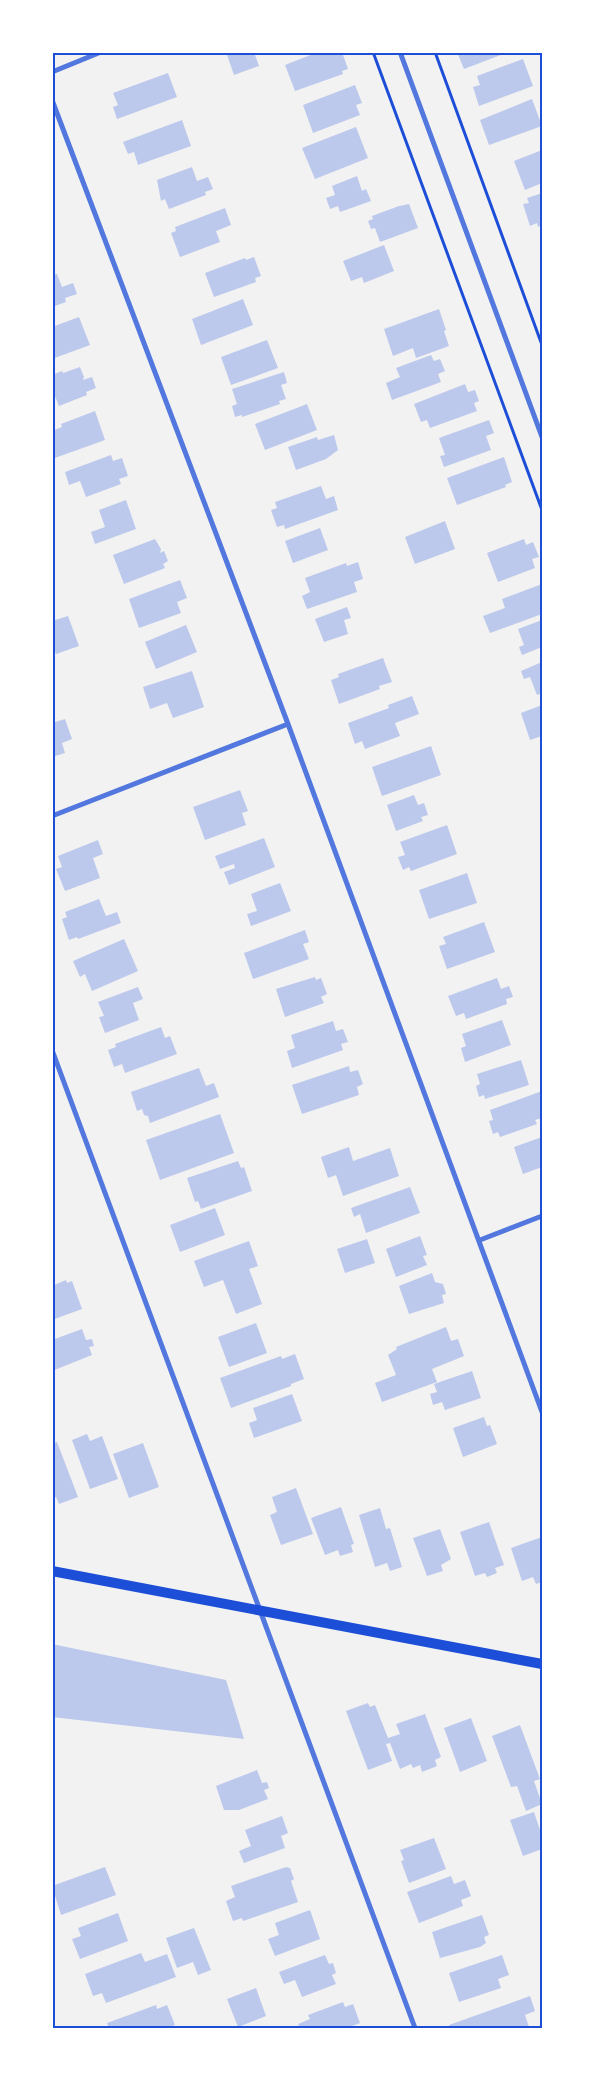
<svg xmlns="http://www.w3.org/2000/svg" width="595" height="2081" font-family="'Roboto Serif',serif">
	<rect width="100%" height="100%" fill="#f2f2f2"/>
	<path fill="#bdc9ec" d="M 226,52 L 254,52 L 259,66 L 234,75 Z
		M 318,52 L 342,52 L 348,69 L 342,71 L 343,74 L 295,91 L 285,65 Z
		M 457,52 L 506,52 L 506,53 L 464,69 Z
		M 523,59 L 533,86 L 479,106 L 473,87 L 480,85 L 477,76 Z
		M 168,73 L 177,97 L 117,119 L 113,107 L 118,105 L 113,93 Z
		M 355,85 L 362,103 L 356,105 L 360,115 L 313,133 L 303,105 Z
		M 532,99 L 542,126 L 489,145 L 480,120 Z
		M 182,120 L 191,146 L 138,165 L 134,152 L 128,154 L 123,142 Z
		M 356,127 L 368,158 L 315,179 L 302,148 Z
		M 542,150 L 542,183 L 525,190 L 514,161 Z
		M 192,167 L 197,181 L 208,177 L 213,189 L 205,192 L 206,195 L 169,209 L 165,199 L 161,201 L 157,180 Z
		M 357,176 L 362,191 L 366,189 L 371,201 L 340,212 L 338,206 L 330,209 L 326,198 L 335,195 L 332,186 Z
		M 542,193 L 542,225 L 538,227 L 537,223 L 530,226 L 523,204 L 529,203 L 527,198 Z
		M 409,204 L 418,228 L 380,242 L 375,228 L 371,229 L 368,221 L 373,219 L 372,216 L 399,206 Z
		M 225,208 L 231,225 L 216,231 L 220,242 L 180,257 L 171,233 L 176,231 L 175,227 Z
		M 384,245 L 394,271 L 364,283 L 362,277 L 351,281 L 343,261 Z
		M 254,257 L 261,276 L 255,278 L 256,282 L 214,297 L 205,273 L 245,258 L 246,260 Z
		M 57,274 L 62,287 L 73,283 L 77,294 L 65,298 L 66,302 L 52,307 L 52,275 Z
		M 243,299 L 253,325 L 201,345 L 192,319 Z
		M 439,309 L 446,330 L 444,331 L 449,346 L 416,358 L 413,348 L 393,356 L 384,329 Z
		M 79,317 L 90,345 L 52,359 L 52,327 Z
		M 267,340 L 278,368 L 231,385 L 221,357 Z
		M 431,355 L 434,361 L 440,359 L 445,371 L 438,374 L 441,382 L 392,400 L 386,383 L 400,377 L 396,368 Z
		M 80,367 L 84,377 L 83,380 L 92,377 L 96,388 L 86,392 L 87,395 L 59,406 L 52,389 L 52,375 L 62,371 L 63,373 Z
		M 284,372 L 287,383 L 281,385 L 286,399 L 279,401 L 280,404 L 242,417 L 242,415 L 235,417 L 232,406 L 237,404 L 232,389 Z
		M 465,384 L 468,392 L 475,390 L 479,401 L 474,403 L 477,411 L 430,428 L 427,420 L 421,422 L 414,404 Z
		M 307,404 L 317,430 L 265,450 L 255,424 Z
		M 95,411 L 105,440 L 52,459 L 52,431 L 62,427 L 61,424 Z
		M 489,420 L 494,433 L 486,436 L 491,450 L 444,467 L 440,456 L 445,455 L 439,438 Z
		M 334,435 L 338,450 L 326,459 L 296,470 L 288,447 L 317,437 L 318,440 Z
		M 111,455 L 113,461 L 122,458 L 128,476 L 119,479 L 121,484 L 86,497 L 80,481 L 69,485 L 65,472 Z
		M 504,457 L 512,482 L 505,485 L 506,487 L 457,505 L 447,478 Z
		M 321,486 L 326,499 L 334,496 L 338,510 L 285,529 L 284,525 L 277,527 L 271,510 L 277,508 L 275,502 Z
		M 126,500 L 136,529 L 95,544 L 91,532 L 105,527 L 99,510 Z
		M 445,521 L 455,549 L 415,564 L 405,537 Z
		M 320,528 L 328,550 L 293,563 L 285,541 Z
		M 155,539 L 161,549 L 160,553 L 164,551 L 168,561 L 163,564 L 165,568 L 124,584 L 113,555 Z
		M 524,539 L 526,545 L 533,542 L 539,557 L 532,559 L 535,568 L 498,582 L 487,553 Z
		M 358,562 L 363,579 L 354,582 L 357,592 L 307,609 L 302,596 L 310,592 L 305,578 L 346,563 L 347,566 Z
		M 180,580 L 187,598 L 177,602 L 181,613 L 139,628 L 129,599 Z
		M 542,584 L 542,614 L 490,633 L 483,616 L 505,608 L 502,599 Z
		M 347,607 L 351,618 L 344,620 L 348,634 L 324,642 L 315,619 Z
		M 68,616 L 79,646 L 56,654 L 52,644 L 52,621 Z
		M 542,620 L 542,647 L 522,655 L 519,647 L 524,645 L 518,629 Z
		M 186,625 L 197,652 L 156,669 L 145,642 Z
		M 383,658 L 392,682 L 379,686 L 380,689 L 339,704 L 331,680 L 339,677 L 338,674 Z
		M 542,662 L 542,693 L 537,695 L 530,677 L 524,679 L 521,671 Z
		M 192,671 L 204,707 L 173,718 L 167,703 L 150,709 L 143,687 Z
		M 412,696 L 419,714 L 395,723 L 400,736 L 365,749 L 362,741 L 355,744 L 348,723 L 389,708 L 388,705 Z
		M 542,705 L 542,736 L 530,740 L 521,713 Z
		M 65,719 L 72,739 L 62,743 L 65,753 L 52,757 L 52,723 Z
		M 431,746 L 441,775 L 382,796 L 372,767 Z
		M 240,790 L 248,811 L 242,813 L 246,825 L 205,840 L 193,807 Z
		M 414,795 L 418,805 L 424,803 L 428,815 L 421,817 L 423,821 L 396,831 L 387,805 Z
		M 447,825 L 457,854 L 411,871 L 409,867 L 403,870 L 398,857 L 405,855 L 400,842 Z
		M 264,838 L 275,867 L 229,885 L 224,872 L 235,868 L 234,864 L 220,869 L 215,856 Z
		M 98,840 L 103,854 L 93,858 L 100,878 L 65,891 L 56,869 L 62,867 L 58,856 Z
		M 467,873 L 477,903 L 429,919 L 419,890 Z
		M 280,883 L 291,911 L 251,926 L 247,914 L 257,911 L 251,894 Z
		M 99,899 L 106,916 L 117,912 L 121,923 L 78,939 L 77,937 L 69,940 L 62,919 L 67,917 L 65,912 Z
		M 484,922 L 495,952 L 447,969 L 439,946 L 446,944 L 443,937 Z
		M 305,930 L 309,942 L 303,944 L 309,959 L 253,979 L 244,953 Z
		M 124,939 L 138,971 L 92,991 L 85,974 L 80,977 L 73,961 Z
		M 315,977 L 316,980 L 321,978 L 327,994 L 321,997 L 324,1003 L 285,1017 L 276,989 Z
		M 497,978 L 501,989 L 509,986 L 513,997 L 506,999 L 507,1004 L 466,1019 L 464,1013 L 456,1016 L 448,996 Z
		M 138,987 L 143,999 L 133,1003 L 139,1020 L 105,1033 L 99,1017 L 104,1016 L 98,1002 Z
		M 502,1020 L 511,1045 L 465,1062 L 461,1048 L 466,1046 L 462,1034 Z
		M 333,1021 L 336,1031 L 343,1029 L 348,1042 L 341,1044 L 343,1050 L 292,1068 L 287,1051 L 295,1048 L 291,1035 Z
		M 161,1027 L 165,1038 L 170,1036 L 177,1054 L 125,1073 L 122,1064 L 114,1067 L 108,1050 L 116,1047 L 115,1044 Z
		M 521,1060 L 529,1085 L 485,1099 L 484,1095 L 479,1097 L 476,1086 L 480,1084 L 477,1074 Z
		M 349,1066 L 350,1072 L 358,1070 L 363,1084 L 357,1087 L 359,1095 L 302,1114 L 292,1085 Z
		M 199,1068 L 206,1086 L 214,1083 L 219,1097 L 150,1123 L 148,1116 L 144,1115 L 142,1109 L 137,1111 L 131,1092 Z
		M 542,1091 L 542,1118 L 535,1120 L 537,1124 L 500,1137 L 498,1132 L 493,1134 L 489,1121 L 493,1120 L 490,1110 Z
		M 220,1114 L 234,1153 L 160,1180 L 146,1140 Z
		M 542,1137 L 542,1167 L 523,1174 L 514,1147 Z
		M 349,1147 L 353,1161 L 390,1148 L 399,1176 L 343,1196 L 336,1175 L 328,1178 L 321,1157 Z
		M 238,1161 L 241,1168 L 244,1167 L 252,1191 L 201,1209 L 198,1201 L 195,1202 L 187,1178 Z
		M 410,1187 L 420,1213 L 366,1233 L 360,1214 L 354,1217 L 351,1208 Z
		M 215,1208 L 225,1235 L 180,1252 L 170,1225 Z
		M 420,1236 L 427,1255 L 423,1256 L 427,1265 L 396,1277 L 386,1249 Z
		M 367,1239 L 375,1263 L 345,1273 L 337,1249 Z
		M 249,1241 L 258,1266 L 249,1269 L 262,1304 L 236,1314 L 223,1280 L 204,1287 L 194,1261 Z
		M 432,1273 L 435,1282 L 443,1284 L 446,1294 L 442,1295 L 444,1303 L 409,1314 L 399,1286 Z
		M 66,1280 L 67,1283 L 72,1281 L 82,1309 L 52,1320 L 52,1286 Z
		M 256,1323 L 267,1353 L 229,1367 L 218,1337 Z
		M 446,1327 L 451,1341 L 458,1339 L 464,1356 L 432,1369 L 437,1382 L 382,1402 L 375,1383 L 396,1375 L 388,1355 L 397,1349 L 396,1347 Z
		M 82,1329 L 86,1340 L 92,1339 L 94,1346 L 89,1347 L 92,1355 L 52,1371 L 52,1340 Z
		M 295,1354 L 304,1379 L 291,1384 L 291,1386 L 231,1408 L 220,1378 L 281,1356 L 282,1359 Z
		M 472,1371 L 481,1398 L 445,1410 L 442,1402 L 433,1405 L 430,1394 L 437,1392 L 434,1384 Z
		M 292,1394 L 302,1421 L 254,1438 L 249,1423 L 257,1420 L 253,1408 Z
		M 484,1417 L 487,1426 L 490,1425 L 497,1444 L 463,1457 L 453,1428 Z
		M 87,1434 L 90,1441 L 102,1436 L 118,1479 L 90,1489 L 72,1440 Z
		M 57,1442 L 78,1497 L 59,1504 L 56,1497 L 52,1499 L 52,1444 Z
		M 143,1443 L 159,1487 L 129,1498 L 113,1454 Z
		M 296,1488 L 313,1534 L 281,1545 L 270,1515 L 277,1512 L 272,1497 Z
		M 341,1507 L 354,1544 L 351,1545 L 353,1552 L 340,1556 L 338,1550 L 325,1555 L 311,1518 Z
		M 380,1508 L 386,1529 L 390,1528 L 402,1567 L 390,1571 L 387,1563 L 375,1567 L 359,1515 Z
		M 489,1522 L 504,1565 L 495,1568 L 497,1573 L 487,1577 L 485,1573 L 475,1576 L 460,1532 Z
		M 440,1529 L 451,1559 L 441,1565 L 443,1571 L 427,1576 L 413,1538 Z
		M 542,1537 L 542,1582 L 536,1584 L 533,1577 L 522,1581 L 511,1548 Z
		M 52,1644 L 226,1680 L 244,1739 L 52,1717 Z
		M 368,1703 L 370,1707 L 375,1705 L 388,1738 L 400,1734 L 396,1724 L 425,1714 L 441,1757 L 435,1760 L 437,1766 L 422,1772 L 420,1765 L 413,1768 L 411,1764 L 400,1769 L 390,1743 L 386,1744 L 392,1761 L 368,1770 L 346,1711 Z
		M 471,1718 L 487,1761 L 460,1772 L 444,1728 Z
		M 520,1725 L 540,1779 L 534,1781 L 542,1804 L 526,1811 L 517,1786 L 511,1787 L 492,1736 Z
		M 257,1770 L 262,1783 L 267,1782 L 269,1788 L 264,1790 L 268,1799 L 239,1810 L 224,1810 L 216,1786 Z
		M 534,1812 L 542,1836 L 542,1849 L 523,1856 L 510,1820 Z
		M 282,1816 L 288,1833 L 281,1836 L 285,1848 L 244,1863 L 239,1851 L 251,1846 L 245,1830 Z
		M 434,1838 L 446,1869 L 409,1883 L 401,1861 L 404,1860 L 400,1850 Z
		M 105,1867 L 116,1895 L 61,1915 L 52,1886 Z
		M 286,1867 L 290,1868 L 294,1879 L 291,1881 L 298,1902 L 243,1921 L 242,1918 L 233,1921 L 226,1901 L 235,1897 L 231,1886 Z
		M 451,1876 L 454,1884 L 465,1880 L 471,1896 L 461,1900 L 463,1906 L 419,1923 L 407,1892 Z
		M 310,1910 L 320,1939 L 275,1956 L 268,1939 L 279,1935 L 275,1923 Z
		M 118,1913 L 128,1941 L 80,1959 L 72,1939 L 81,1936 L 78,1928 Z
		M 482,1915 L 489,1935 L 484,1937 L 486,1943 L 480,1947 L 440,1958 L 432,1932 Z
		M 194,1928 L 211,1970 L 198,1975 L 193,1962 L 177,1968 L 166,1938 Z
		M 141,1953 L 145,1962 L 167,1954 L 176,1977 L 106,2003 L 102,1993 L 93,1996 L 85,1974 Z
		M 325,1955 L 329,1964 L 333,1963 L 336,1973 L 332,1975 L 336,1984 L 302,1997 L 295,1980 L 284,1984 L 279,1972 Z
		M 502,1955 L 509,1975 L 498,1979 L 501,1988 L 459,2002 L 449,1973 Z
		M 256,1988 L 266,2016 L 238,2027 L 227,1999 Z
		M 530,1996 L 535,2011 L 525,2015 L 529,2027 L 450,2028 L 449,2025 Z
		M 343,2002 L 345,2007 L 353,2004 L 360,2023 L 352,2026 L 352,2028 L 300,2028 L 298,2024 L 310,2019 L 308,2015 Z
		M 156,2005 L 157,2009 L 167,2005 L 175,2025 L 167,2028 L 109,2028 L 107,2023 Z"/>
	<g fill="none" stroke-linecap="round" stroke-linejoin="round">
		<path stroke="#1d4ed8" stroke-width="3" d="M 373,52 L 542,510
			M 435,52 L 542,345"/>
		<path stroke="#5277de" stroke-width="5" d="M 400,52 L 542,437
			M 52,72 L 101,52
			M 52,100 L 288,724 L 542,1412
			M 52,816 L 288,724
			M 52,1050 L 415,2028
			M 480,1240 L 542,1216"/>
		<path stroke="#1d4ed8" stroke-width="10" d="M 52,1571 L 542,1664"/>
	</g>
	<rect width="595" height="2081" fill="none" stroke="#ffffff" stroke-width="108"/>
	<rect x="54" y="54" width="487" height="1973" fill="none" stroke="#1d4ed8" stroke-width="2"/>
</svg>
